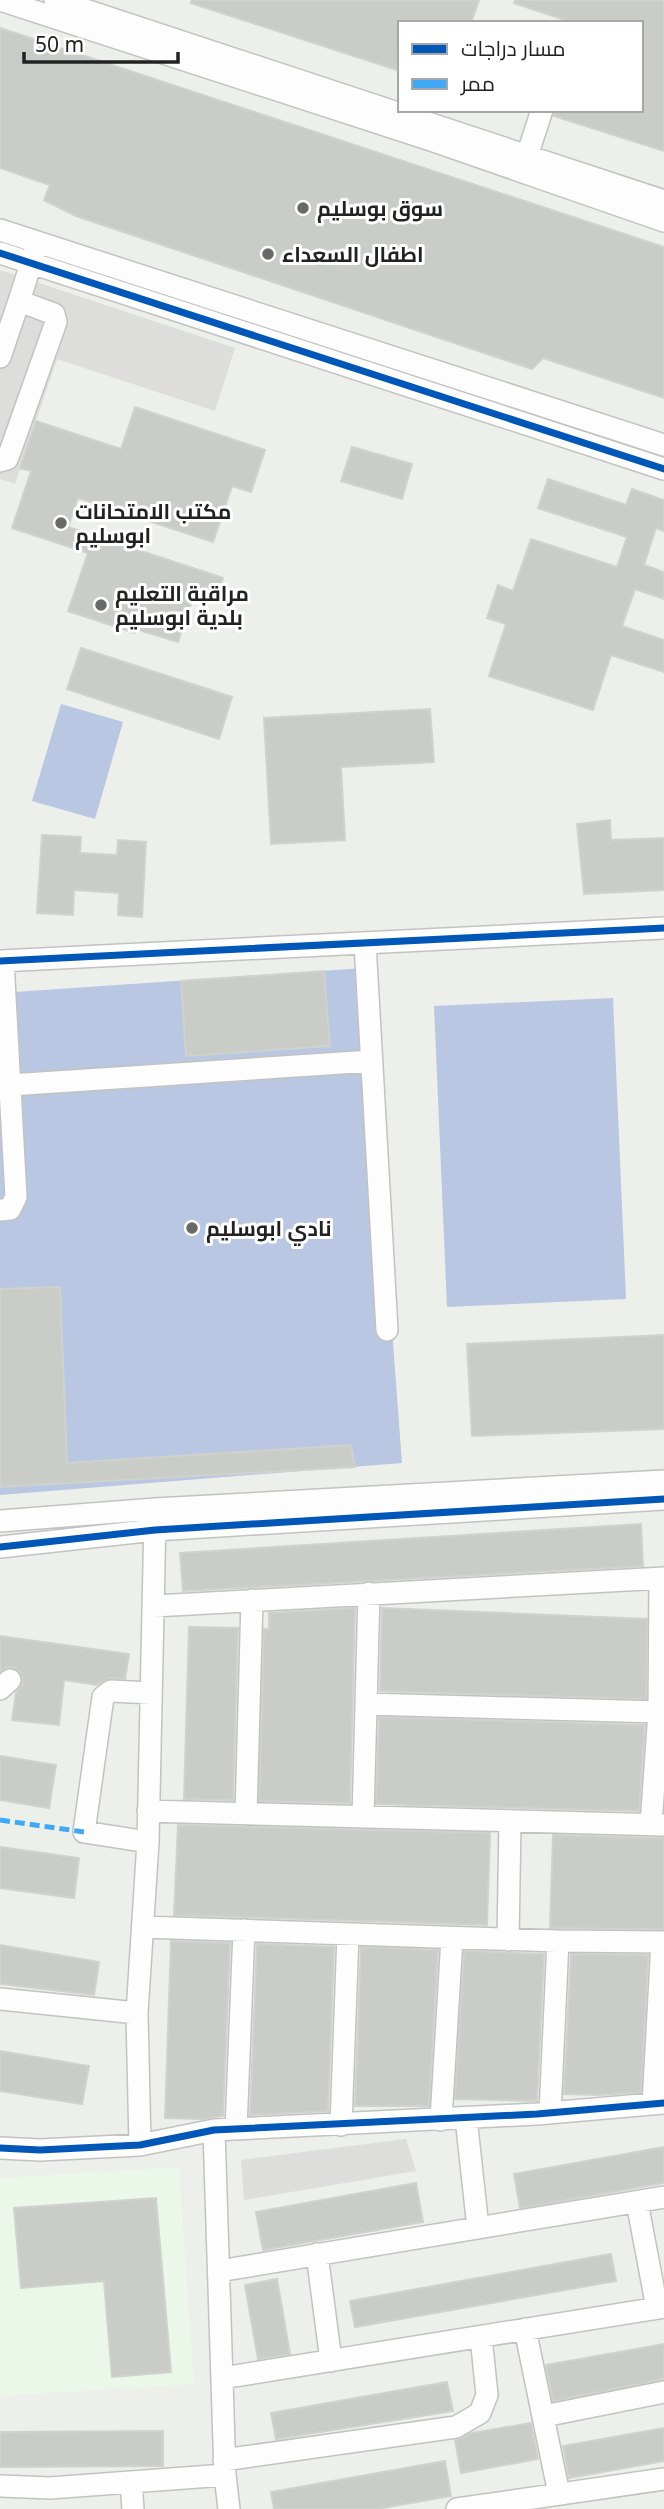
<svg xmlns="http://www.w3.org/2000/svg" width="664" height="2509" font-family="'Noto Sans',Cairo,sans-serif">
	<rect width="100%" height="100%" fill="#edefeb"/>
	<path fill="#eaf7e9" d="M 179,2167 L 194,2384 L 0,2396 L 0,2178 Z"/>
	<path fill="#dddedc" d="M 0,270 L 235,348 L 215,411 L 57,359 L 15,484 L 0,479 Z
		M 406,2139 L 416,2171 L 244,2200 L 241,2160 Z"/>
	<path fill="#b9c7e2" d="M 61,704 L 123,722 L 95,819 L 32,801 Z
		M 365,968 L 402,1463 L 0,1495 L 0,993 Z
		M 613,998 L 626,1299 L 447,1307 L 434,1006 Z"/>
	<path fill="#caccc8" stroke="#cfd2cd" stroke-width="2" d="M 192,0 L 479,0 L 471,23 L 400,23 L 400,71 L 191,3 Z
		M 515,0 L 664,0 L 664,151 L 554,116 L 555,110 L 641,110 L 641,23 L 574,23 L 514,3 Z
		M 0,28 L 664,247 L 664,398 L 543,358 L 532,369 L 76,216 L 44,200 L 50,185 L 0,168 Z
		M 135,407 L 265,450 L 251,492 L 232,486 L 213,542 L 78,498 L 68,527 L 223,578 L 215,602 L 194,595 L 178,642 L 136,629 L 135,633 L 68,611 L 88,553 L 12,528 L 31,471 L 20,468 L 36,421 L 121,449 Z
		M 352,447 L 412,464 L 402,499 L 341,481 Z
		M 548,479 L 626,505 L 632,489 L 664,500 L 664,531 L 656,528 L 644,565 L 664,572 L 664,599 L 635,589 L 622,626 L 664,640 L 664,672 L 611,655 L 593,710 L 489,676 L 506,624 L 487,618 L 498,585 L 513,591 L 531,539 L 617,567 L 627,537 L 538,508 Z
		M 81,648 L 232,697 L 219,739 L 67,689 Z
		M 430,709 L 434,762 L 341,767 L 345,840 L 271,844 L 264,718 Z
		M 610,820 L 611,840 L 664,838 L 664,890 L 584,894 L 577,824 Z
		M 42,835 L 81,837 L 80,853 L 117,855 L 118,840 L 146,842 L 142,917 L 118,915 L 119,893 L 74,890 L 73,915 L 37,913 Z
		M 324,971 L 330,1046 L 186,1056 L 181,981 Z
		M 60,1287 L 67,1463 L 351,1445 L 355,1467 L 0,1487 L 0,1289 Z
		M 664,1335 L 664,1429 L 472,1436 L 467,1344 Z
		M 641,1524 L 643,1566 L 183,1591 L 180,1553 Z
		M 355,1608 L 350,1803 L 259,1801 L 264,1629 L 269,1629 L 269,1613 Z
		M 382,1608 L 647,1619 L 646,1699 L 380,1691 Z
		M 189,1627 L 238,1628 L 233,1800 L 184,1799 Z
		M 0,1636 L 129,1654 L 125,1679 L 111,1678 L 97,1685 L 64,1680 L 59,1725 L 12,1720 L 16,1693 L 22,1685 L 23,1678 L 19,1671 L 13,1667 L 7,1667 L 0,1671 Z
		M 379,1717 L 645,1725 L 639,1811 L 376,1804 Z
		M 0,1756 L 56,1765 L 49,1808 L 0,1800 Z
		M 178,1825 L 490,1833 L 487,1925 L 174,1915 Z
		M 553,1835 L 664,1838 L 664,1929 L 550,1928 Z
		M 0,1847 L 79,1858 L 74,1898 L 0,1888 Z
		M 171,1941 L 230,1943 L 223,2116 L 202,2119 L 165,2118 Z
		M 257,1944 L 334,1947 L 328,2111 L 250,2115 Z
		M 0,1945 L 99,1962 L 94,1995 L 0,1984 Z
		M 361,1947 L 438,1950 L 429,2106 L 355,2106 Z
		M 464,1951 L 544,1954 L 537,2101 L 455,2099 Z
		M 571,1954 L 648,1955 L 641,2092 L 599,2095 L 564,2094 Z
		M 0,2051 L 89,2066 L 82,2104 L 0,2091 Z
		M 664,2147 L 664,2183 L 520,2208 L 514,2174 Z
		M 416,2183 L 423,2222 L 263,2250 L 256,2212 Z
		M 156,2198 L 171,2372 L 112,2377 L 104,2281 L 21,2288 L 14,2208 Z
		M 611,2254 L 616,2281 L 355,2327 L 350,2301 Z
		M 277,2279 L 290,2354 L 258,2359 L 245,2285 Z
		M 664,2344 L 664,2379 L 553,2401 L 546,2365 Z
		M 447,2382 L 453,2411 L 276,2439 L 271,2413 Z
		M 531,2423 L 538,2459 L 461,2473 L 455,2440 L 472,2433 Z
		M 664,2428 L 664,2461 L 569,2478 L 563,2446 Z
		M 163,2431 L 163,2466 L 0,2467 L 0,2432 Z
		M 445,2461 L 451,2496 L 377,2509 L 274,2509 L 271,2492 Z"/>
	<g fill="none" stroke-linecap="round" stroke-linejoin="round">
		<g stroke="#c2c3c1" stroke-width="24">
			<path id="minor" d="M 0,0 L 431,140 L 664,221
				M 55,0 L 664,201
				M 527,156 L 542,110
				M 0,230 L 664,445
				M 0,253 L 664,469
				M 0,357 L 19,301
				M 0,461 L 7,459 L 11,449 L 56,322 L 54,314 L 19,301 L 35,251
				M 365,943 L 387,1330
				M 0,961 L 664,928
				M 10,1085 L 372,1061
				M 0,1210 L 10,1209 L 16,1197 L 3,961
				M 0,1521 L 155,1509 L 664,1481
				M 0,1547 L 155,1530 L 664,1499
				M 154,1606 L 664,1578
				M 0,1689 L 10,1680
				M 366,1704 L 659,1712
				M 148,1811 L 664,1825
				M 246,1814 L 252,1600
				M 363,1817 L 369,1593
				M 651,1825 L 659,1712 L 660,1579
				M 148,1842 L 84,1832 L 103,1697 L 111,1691 L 151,1693
				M 143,1927 L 558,1941 L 664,1942
				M 508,1940 L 510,1821
				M 0,1999 L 137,2013
				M 653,2104 L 662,1942
				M 550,2113 L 558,1941
				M 466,2118 L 478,2228
				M 441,2120 L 452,1938
				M 341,2125 L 348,1934
				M 236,2129 L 244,1930
				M 140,2145 L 137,2013 L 148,1842 L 155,1518
				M 0,2148 L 40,2150 L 140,2145 L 214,2130 L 537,2114 L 664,2103
				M 637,2202 L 657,2308
				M 317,2254 L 331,2361
				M 219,2271 L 664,2197
				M 525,2329 L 559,2494
				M 222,2378 L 664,2307
				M 544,2416 L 664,2392
				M 224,2460 L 456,2427 L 480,2413 L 487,2395 L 481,2337
				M 225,2475 L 229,2509
				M 131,2482 L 133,2509
				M 0,2486 L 50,2488 L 225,2475 L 214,2130
				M 457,2509 L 664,2479"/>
		</g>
		<use href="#minor" stroke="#fcfdfc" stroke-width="21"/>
		<path stroke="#3fa9f5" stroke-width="5" stroke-dasharray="10 5" stroke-linecap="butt" d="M 0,1820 L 84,1832"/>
		<g stroke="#fff" stroke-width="11">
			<path id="cycleway" d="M 0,253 L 664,469
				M 0,961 L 664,928
				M 0,1547 L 155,1530 L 664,1499
				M 0,2148 L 40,2150 L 140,2145 L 214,2130 L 537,2114 L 664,2103"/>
		</g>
		<use href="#cycleway" stroke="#0057b8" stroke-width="7"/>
	</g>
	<g fill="#696a68" stroke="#fff" stroke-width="2.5">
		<circle cx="303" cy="208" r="7"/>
		<circle cx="268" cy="254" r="7"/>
		<circle cx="61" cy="523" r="7"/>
		<circle cx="101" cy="605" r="7"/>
		<circle cx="192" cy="1228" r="7"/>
	</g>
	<g text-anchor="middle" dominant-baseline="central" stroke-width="6" stroke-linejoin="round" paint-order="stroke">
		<g font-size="21" font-weight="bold" fill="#222" stroke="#fff" text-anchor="start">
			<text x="317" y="208">سوق بوسليم</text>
			<text x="282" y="254">اطفال السعداء</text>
			<text x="75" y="511">مكتب الامتحانات<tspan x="75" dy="24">ابوسليم</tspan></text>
			<text x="115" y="593">مراقبة التعليم<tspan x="115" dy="24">بلدية ابوسليم</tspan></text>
			<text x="206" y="1228">نادي ابوسليم</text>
		</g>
	</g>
	<rect x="398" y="21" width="245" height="91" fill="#ffffff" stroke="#a7a7a7" stroke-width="2"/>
	<rect x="412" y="44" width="35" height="10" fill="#0057b8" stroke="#a7a7a7" stroke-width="2"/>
	<text x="461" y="56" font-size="21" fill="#222222">مسار دراجات</text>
	<rect x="412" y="79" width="35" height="10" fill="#3fa9f5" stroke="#a7a7a7" stroke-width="2"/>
	<text x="461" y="91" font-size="21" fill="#222222">ممر</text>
	<path d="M24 52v10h154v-10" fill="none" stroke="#222222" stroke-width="3.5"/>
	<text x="35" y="52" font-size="21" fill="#222222" stroke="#ffffff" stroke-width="5" paint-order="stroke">50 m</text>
</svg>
